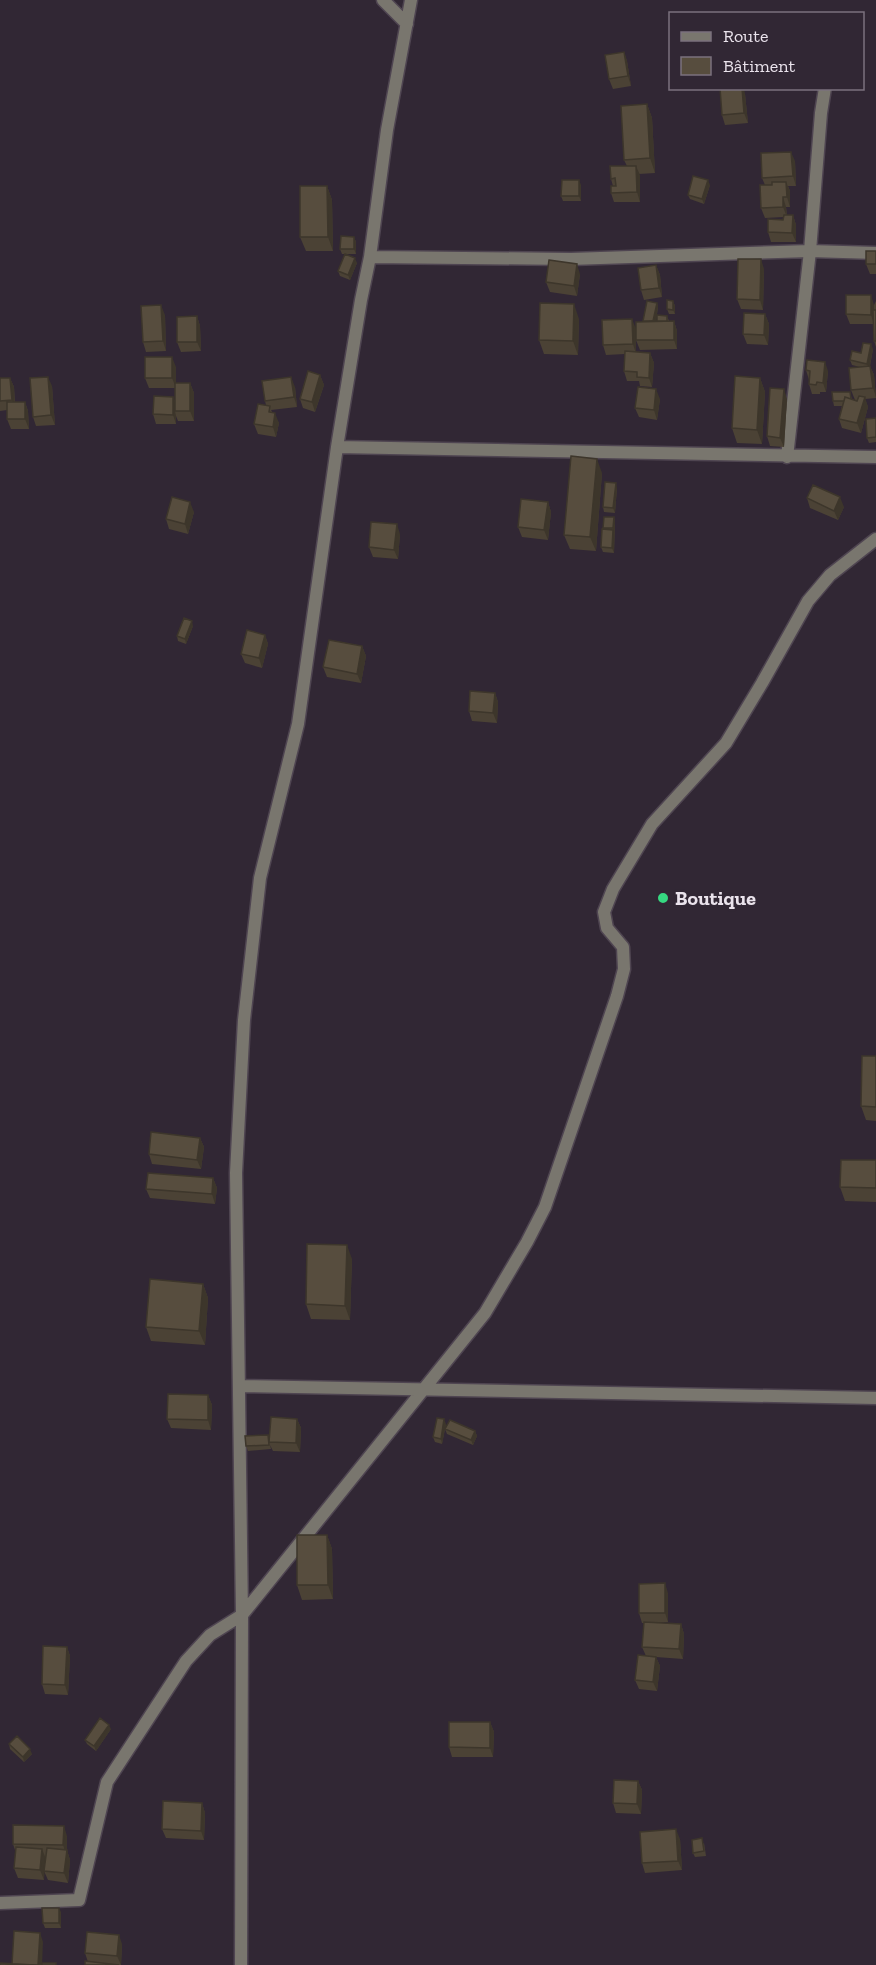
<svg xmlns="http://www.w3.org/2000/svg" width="876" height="1965" font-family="'Zilla Slab',serif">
	<rect width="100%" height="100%" fill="#312734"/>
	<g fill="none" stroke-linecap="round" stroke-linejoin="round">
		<g stroke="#4f4551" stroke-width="15">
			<path id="street" d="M 383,0 L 407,24
				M 370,257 L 571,259 L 810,251 L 876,253
				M 337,447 L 361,300 L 370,257 L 387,130 L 411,0
				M 787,457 L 810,251 L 821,113 L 825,88
				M 239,1386 L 876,1398
				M 0,1903 L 79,1900 L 107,1782 L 186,1661 L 210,1635 L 242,1615 L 485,1313 L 527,1242 L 545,1207 L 617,996 L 624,969 L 623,947 L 607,928 L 604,912 L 613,889 L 652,824 L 726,743 L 762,683 L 808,601 L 830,575 L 876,539
				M 241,1965 L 242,1615 L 236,1173 L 244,1020 L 260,878 L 298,724 L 337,447 L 876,457"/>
		</g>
		<use href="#street" stroke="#79766e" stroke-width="12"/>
	</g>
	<path fill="#4b4235" d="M 624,52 L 627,61 L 631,86 L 613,89 L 609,79 Z
		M 745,94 L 748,123 L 725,125 L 722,115 Z
		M 647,104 L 652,118 L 655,173 L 639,174 L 640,202 L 614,202 L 611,193 L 613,186 L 611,179 L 627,166 L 624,160 Z
		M 795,161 L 796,186 L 788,186 L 790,191 L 790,207 L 786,207 L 787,215 L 793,215 L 796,225 L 796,242 L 771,242 L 768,232 L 783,220 L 784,217 L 765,218 L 761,208 L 765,185 L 762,178 Z
		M 581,185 L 581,201 L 563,201 L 561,196 Z
		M 710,185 L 704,204 L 690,199 L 688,195 Z
		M 327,186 L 332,200 L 333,251 L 306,251 L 300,237 Z
		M 354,237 L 356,242 L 356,254 L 346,254 L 357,263 L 350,280 L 340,276 L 338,271 L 345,254 L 342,254 L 340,249 Z
		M 876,251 L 876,274 L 870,274 L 866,264 Z
		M 656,265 L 660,275 L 662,297 L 644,300 L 641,290 Z
		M 764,269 L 763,310 L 741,309 L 737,299 Z
		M 580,274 L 577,296 L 550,292 L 546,282 Z
		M 673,301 L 675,306 L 675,314 L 669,314 L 667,309 Z
		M 876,301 L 876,347 L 874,341 L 873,324 L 850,324 L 846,314 L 874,305 Z
		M 657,303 L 658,307 L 656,321 L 667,316 L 669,321 L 674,321 L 677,331 L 677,349 L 640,350 L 636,340 L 644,322 Z
		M 765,314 L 769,324 L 768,345 L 747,344 L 743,334 Z
		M 165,315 L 166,351 L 146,352 L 143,342 Z
		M 197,316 L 200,326 L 201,351 L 181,352 L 177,342 Z
		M 579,319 L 578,355 L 544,354 L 539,340 Z
		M 636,329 L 636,352 L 650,353 L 654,363 L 652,387 L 640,386 L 639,381 L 627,381 L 624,371 L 625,354 L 606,355 L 603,345 Z
		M 873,349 L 870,366 L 874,375 L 876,398 L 865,399 L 868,407 L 861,433 L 842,428 L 839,419 L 842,406 L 834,406 L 833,401 L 850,392 L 852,400 L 857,401 L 858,400 L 855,400 L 851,390 L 860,367 L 852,365 L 850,360 Z
		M 176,367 L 176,383 L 190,383 L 194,393 L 194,421 L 178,421 L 176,416 L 176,424 L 156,424 L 153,414 L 173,397 L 175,401 L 175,388 L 149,388 L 145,378 Z
		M 806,370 L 828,371 L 826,392 L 820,392 L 820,394 L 812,394 L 809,384 L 809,380 Z
		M 320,375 L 324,385 L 315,412 L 303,408 L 300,399 Z
		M 0,378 L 10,378 L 14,387 L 15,402 L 25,402 L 28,411 L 29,429 L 11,429 L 7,419 L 7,410 L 0,411 Z
		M 760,378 L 765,392 L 762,444 L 737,443 L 732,428 Z
		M 52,386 L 55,425 L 36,426 L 33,417 Z
		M 295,387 L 297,407 L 271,410 L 279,423 L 276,437 L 258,434 L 254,424 L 266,405 L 265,401 Z
		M 660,399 L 657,420 L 639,417 L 635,408 Z
		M 787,399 L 784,447 L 770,446 L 767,436 Z
		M 876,418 L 876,442 L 869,443 L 867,438 Z
		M 602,473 L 596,551 L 570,549 L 564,535 Z
		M 617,488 L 615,513 L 604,512 L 603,507 Z
		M 807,498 L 844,507 L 838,520 L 810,508 Z
		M 548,502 L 551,512 L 548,540 L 522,537 L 518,527 Z
		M 194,512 L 188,534 L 169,529 L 166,519 Z
		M 614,517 L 615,522 L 614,553 L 603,552 L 601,547 L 603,528 Z
		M 400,534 L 398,559 L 373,557 L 369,547 Z
		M 193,626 L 186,644 L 178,641 L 177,636 Z
		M 265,635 L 268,644 L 262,668 L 245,663 L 241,654 Z
		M 362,646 L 366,656 L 361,683 L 327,677 L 323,667 Z
		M 495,693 L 498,702 L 497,723 L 472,721 L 469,711 Z
		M 876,1056 L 876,1121 L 866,1120 L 861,1106 Z
		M 200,1138 L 204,1147 L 201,1169 L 152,1164 L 149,1154 Z
		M 876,1160 L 876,1202 L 845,1201 L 840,1187 Z
		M 213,1178 L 217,1188 L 215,1204 L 150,1198 L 146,1189 Z
		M 352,1259 L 350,1320 L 311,1319 L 306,1304 Z
		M 203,1284 L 208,1298 L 205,1345 L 151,1341 L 146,1327 Z
		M 208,1395 L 212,1405 L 211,1430 L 171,1428 L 167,1419 Z
		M 297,1419 L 301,1428 L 300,1452 L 273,1451 L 270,1445 L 271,1449 L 248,1451 L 246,1446 L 270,1438 Z
		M 446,1424 L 442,1444 L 435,1442 L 433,1437 Z
		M 445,1429 L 475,1431 L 477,1436 L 473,1445 L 447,1434 Z
		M 327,1535 L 332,1549 L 333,1599 L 302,1600 L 297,1585 Z
		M 668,1593 L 668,1622 L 651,1623 L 681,1624 L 684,1634 L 683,1659 L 656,1657 L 660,1666 L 657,1691 L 639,1689 L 635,1680 L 646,1656 L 642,1647 L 644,1623 L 642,1623 L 639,1613 Z
		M 67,1647 L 70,1656 L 68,1695 L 45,1694 L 42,1684 Z
		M 490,1722 L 494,1732 L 493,1757 L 452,1757 L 449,1747 Z
		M 111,1729 L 96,1751 L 87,1744 L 85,1740 Z
		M 9,1744 L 32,1754 L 24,1762 L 10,1749 Z
		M 638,1781 L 642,1790 L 641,1814 L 616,1813 L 613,1803 Z
		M 202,1803 L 205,1813 L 204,1840 L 166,1838 L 162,1829 Z
		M 67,1836 L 67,1850 L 70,1860 L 68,1883 L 48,1880 L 44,1871 L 44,1880 L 18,1878 L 14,1868 L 16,1853 L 13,1844 Z
		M 680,1839 L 682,1870 L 645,1873 L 642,1863 Z
		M 704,1843 L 706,1856 L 695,1857 L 693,1853 Z
		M 61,1912 L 61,1928 L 45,1928 L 43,1923 Z
		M 122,1944 L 121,1965 L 85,1965 L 88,1962 L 85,1953 Z"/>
	<path fill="#3d362b" d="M 624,52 L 627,61 L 631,86 L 628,76 Z
		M 742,88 L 744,88 L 745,94 L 748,123 L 744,113 Z
		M 647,104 L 652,118 L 655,173 L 650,158 Z
		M 791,152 L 795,161 L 796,186 L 793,176 Z
		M 636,166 L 640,175 L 640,202 L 637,192 Z
		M 579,180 L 581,185 L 581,201 L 579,196 Z
		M 708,180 L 710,185 L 704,204 L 702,199 Z
		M 786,182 L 790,191 L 790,207 L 787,197 Z
		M 327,186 L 332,200 L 333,251 L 328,237 Z
		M 783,197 L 786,207 L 787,217 L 783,207 Z
		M 793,215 L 796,225 L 796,242 L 792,233 Z
		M 354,237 L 356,242 L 356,254 L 354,249 Z
		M 355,258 L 357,263 L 350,280 L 348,275 Z
		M 761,259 L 764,269 L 763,310 L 760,300 Z
		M 577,264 L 580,274 L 577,296 L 574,286 Z
		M 656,265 L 660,275 L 662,297 L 659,288 Z
		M 871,295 L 874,305 L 874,324 L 871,315 Z
		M 673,301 L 675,306 L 675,314 L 673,310 Z
		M 657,303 L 658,307 L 655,328 L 653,323 Z
		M 574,304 L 579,319 L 578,355 L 573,341 Z
		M 161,305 L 165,315 L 166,351 L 163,341 Z
		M 765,314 L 769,324 L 768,345 L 764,335 Z
		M 197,316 L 200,326 L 201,351 L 197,342 Z
		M 632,319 L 636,329 L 636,354 L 633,344 Z
		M 674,321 L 677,331 L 677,349 L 674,340 Z
		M 871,344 L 873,349 L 869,369 L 867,364 Z
		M 650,353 L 654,363 L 652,387 L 649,378 Z
		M 172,357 L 176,367 L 176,388 L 172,378 Z
		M 825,362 L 828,371 L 826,392 L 823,383 Z
		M 870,366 L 874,375 L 876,397 L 873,388 Z
		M 320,375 L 324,385 L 315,412 L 312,402 Z
		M 48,377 L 52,386 L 55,425 L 51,415 Z
		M 291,377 L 295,387 L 297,407 L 294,397 Z
		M 10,378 L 14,387 L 15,409 L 12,400 Z
		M 760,378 L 765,392 L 762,444 L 757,430 Z
		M 190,383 L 194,393 L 194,421 L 190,411 Z
		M 656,389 L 660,399 L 657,420 L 654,410 Z
		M 784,389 L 787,399 L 784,447 L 780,438 Z
		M 173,397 L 177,407 L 175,411 L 176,416 L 176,424 L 173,415 Z
		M 865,397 L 868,407 L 861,433 L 857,423 Z
		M 25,402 L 28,411 L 29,429 L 25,419 Z
		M 275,413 L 279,423 L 276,437 L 273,427 Z
		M 597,459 L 602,473 L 596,551 L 590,537 Z
		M 616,483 L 617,488 L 615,513 L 613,508 Z
		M 840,497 L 844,507 L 838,520 L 834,511 Z
		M 190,502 L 194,512 L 188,534 L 185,524 Z
		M 548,502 L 551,512 L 548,540 L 544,530 Z
		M 614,517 L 615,522 L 614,553 L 612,548 Z
		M 397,524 L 400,534 L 398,559 L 394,550 Z
		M 192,621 L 193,626 L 186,644 L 185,639 Z
		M 265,635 L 268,644 L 262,668 L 259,658 Z
		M 362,646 L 366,656 L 361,683 L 357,674 Z
		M 495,693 L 498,702 L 497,723 L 493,713 Z
		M 200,1138 L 204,1147 L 201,1169 L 197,1160 Z
		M 213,1178 L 217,1188 L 215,1204 L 212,1194 Z
		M 347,1245 L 352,1259 L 350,1320 L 345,1306 Z
		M 203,1284 L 208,1298 L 205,1345 L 199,1331 Z
		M 208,1395 L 212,1405 L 211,1430 L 208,1420 Z
		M 297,1419 L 301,1428 L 300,1452 L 296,1443 Z
		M 444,1419 L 446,1424 L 442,1444 L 441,1439 Z
		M 475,1431 L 477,1436 L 473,1445 L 471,1440 Z
		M 327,1535 L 332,1549 L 333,1599 L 328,1585 Z
		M 665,1583 L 668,1593 L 668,1622 L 665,1613 Z
		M 681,1624 L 684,1634 L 683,1659 L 679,1649 Z
		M 67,1647 L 70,1656 L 68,1695 L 65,1685 Z
		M 656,1657 L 660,1666 L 657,1691 L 653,1682 Z
		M 490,1722 L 494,1732 L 493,1757 L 490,1748 Z
		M 109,1725 L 111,1729 L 96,1751 L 94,1746 Z
		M 30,1749 L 32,1754 L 24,1762 L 23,1757 Z
		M 638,1781 L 642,1790 L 641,1814 L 637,1804 Z
		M 202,1803 L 205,1813 L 204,1840 L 201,1831 Z
		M 64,1826 L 67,1836 L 67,1850 L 70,1860 L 68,1883 L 64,1873 L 66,1854 L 63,1845 Z
		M 676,1829 L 680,1839 L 682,1870 L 678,1861 Z
		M 42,1849 L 46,1859 L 44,1880 L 40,1870 Z
		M 59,1908 L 61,1912 L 61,1928 L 59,1923 Z
		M 40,1933 L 43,1942 L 42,1965 L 38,1965 Z
		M 119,1935 L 122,1944 L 121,1965 L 117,1956 Z"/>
	<path fill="#574d3e" stroke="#3d362b" stroke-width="1.5" d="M 624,52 L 628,76 L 609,79 L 605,55 Z
		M 720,88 L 742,88 L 744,113 L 722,115 Z
		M 647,104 L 650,158 L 624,160 L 621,106 Z
		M 791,152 L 793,176 L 762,178 L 761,153 Z
		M 610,166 L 636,166 L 637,192 L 611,193 L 611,186 L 616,186 L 615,178 L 611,179 Z
		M 693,176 L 708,180 L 702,199 L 688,195 Z
		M 562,180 L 579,180 L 579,196 L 561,196 Z
		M 772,182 L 786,182 L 787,197 L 783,197 L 783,207 L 761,208 L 760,185 L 772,185 Z
		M 300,186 L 327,186 L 328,237 L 300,237 Z
		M 784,215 L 793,215 L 792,233 L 768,232 L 768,219 L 783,220 Z
		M 341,236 L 354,237 L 354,249 L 340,249 Z
		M 866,251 L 876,251 L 876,264 L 866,264 Z
		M 345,254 L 355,258 L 348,275 L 338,271 Z
		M 738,259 L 761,259 L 760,300 L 737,299 Z
		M 549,260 L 577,264 L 574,286 L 546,282 Z
		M 656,265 L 659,288 L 641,290 L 638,268 Z
		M 846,295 L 871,295 L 871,315 L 846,314 Z
		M 667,300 L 673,301 L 673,310 L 667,309 Z
		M 647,301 L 657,303 L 653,321 L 643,321 Z
		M 540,303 L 574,304 L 573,341 L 539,340 Z
		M 161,305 L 163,341 L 143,342 L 141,306 Z
		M 873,310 L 876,310 L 876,341 L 874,341 Z
		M 744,313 L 765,314 L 764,335 L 743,334 Z
		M 657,315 L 667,316 L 667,321 L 657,321 Z
		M 197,316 L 197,342 L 177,342 L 177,317 Z
		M 632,319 L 633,344 L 603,345 L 602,320 Z
		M 674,321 L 674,340 L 636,340 L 636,322 Z
		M 863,343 L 871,344 L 867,364 L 850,360 L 852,351 L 861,353 Z
		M 625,351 L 650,353 L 649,378 L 637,377 L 637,372 L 624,371 Z
		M 145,357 L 172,357 L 172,378 L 145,378 Z
		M 807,360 L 825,362 L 823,383 L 817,382 L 816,385 L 809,384 L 810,371 L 806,370 Z
		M 870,366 L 873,388 L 851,390 L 849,368 Z
		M 308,371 L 320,375 L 312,402 L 300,399 Z
		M 735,376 L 760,378 L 757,430 L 732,428 Z
		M 48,377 L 51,415 L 33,417 L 30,378 Z
		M 291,377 L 294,397 L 265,401 L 262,381 Z
		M 0,378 L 10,378 L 12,400 L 0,401 Z
		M 175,383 L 190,383 L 190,411 L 175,411 Z
		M 638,387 L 656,389 L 654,410 L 635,408 Z
		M 770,388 L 784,389 L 780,438 L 767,436 Z
		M 832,392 L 850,392 L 851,399 L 845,397 L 844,401 L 833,401 Z
		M 154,396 L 173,397 L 173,415 L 153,414 Z
		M 859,396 L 865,397 L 857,423 L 839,419 L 845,397 L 857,401 Z
		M 7,402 L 25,402 L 25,419 L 7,419 Z
		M 258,404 L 270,406 L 269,412 L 275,413 L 273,427 L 254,424 Z
		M 876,418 L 876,437 L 867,438 L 866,419 Z
		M 571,456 L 597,459 L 590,537 L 564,535 Z
		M 605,482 L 616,483 L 613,508 L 603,507 Z
		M 813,485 L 840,497 L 834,511 L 807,498 Z
		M 172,497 L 190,502 L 185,524 L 166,519 Z
		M 521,499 L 548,502 L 544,530 L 518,527 Z
		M 604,517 L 614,517 L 613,528 L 603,528 Z
		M 371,522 L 397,524 L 394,550 L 369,547 Z
		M 602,529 L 613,530 L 612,548 L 601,547 Z
		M 184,618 L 192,621 L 185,639 L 177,636 Z
		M 247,630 L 265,635 L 259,658 L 241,654 Z
		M 329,640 L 362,646 L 357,674 L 323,667 Z
		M 470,691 L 495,693 L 493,713 L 469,711 Z
		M 862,1056 L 876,1056 L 876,1107 L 861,1106 Z
		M 151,1132 L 200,1138 L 197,1160 L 149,1154 Z
		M 841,1160 L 876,1160 L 876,1188 L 840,1187 Z
		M 148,1173 L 213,1178 L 212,1194 L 146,1189 Z
		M 307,1244 L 347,1245 L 345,1306 L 306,1304 Z
		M 150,1279 L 203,1284 L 199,1331 L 146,1327 Z
		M 168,1394 L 208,1395 L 208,1420 L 167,1419 Z
		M 271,1417 L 297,1419 L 296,1443 L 269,1442 Z
		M 437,1418 L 444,1419 L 441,1439 L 433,1437 Z
		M 450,1420 L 475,1431 L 471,1440 L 445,1429 Z
		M 268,1435 L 269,1445 L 246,1446 L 245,1436 Z
		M 297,1535 L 327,1535 L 328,1585 L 297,1585 Z
		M 665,1583 L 665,1613 L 639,1613 L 639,1584 Z
		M 644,1622 L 681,1624 L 679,1649 L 642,1647 Z
		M 43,1646 L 67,1647 L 65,1685 L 42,1684 Z
		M 638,1655 L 656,1657 L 653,1682 L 635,1680 Z
		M 100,1718 L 109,1725 L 94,1746 L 85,1740 Z
		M 449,1722 L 490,1722 L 490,1748 L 449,1747 Z
		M 17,1736 L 30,1749 L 23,1757 L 9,1744 Z
		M 614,1780 L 638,1781 L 637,1804 L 613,1803 Z
		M 163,1801 L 202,1803 L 201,1831 L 162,1829 Z
		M 13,1825 L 64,1826 L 63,1845 L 13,1844 Z
		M 676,1829 L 678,1861 L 642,1863 L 640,1832 Z
		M 702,1838 L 704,1851 L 693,1853 L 692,1840 Z
		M 16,1847 L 42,1849 L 40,1870 L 14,1868 Z
		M 47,1848 L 67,1850 L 64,1873 L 44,1871 Z
		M 42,1908 L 59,1908 L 59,1923 L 43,1923 Z
		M 14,1931 L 40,1933 L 38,1965 L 12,1964 Z
		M 87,1932 L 119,1935 L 117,1956 L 85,1953 Z
		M 85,1961 L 119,1965 L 85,1965 Z
		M 0,1963 L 34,1965 L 0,1965 Z
		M 42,1963 L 56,1963 L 56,1965 L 42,1965 Z"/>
	<circle fill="#36d881" stroke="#312734" stroke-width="2" cx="663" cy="898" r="6"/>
	<g text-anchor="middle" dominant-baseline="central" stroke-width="4.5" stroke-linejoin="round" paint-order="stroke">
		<g font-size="20" font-weight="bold" fill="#eae3ec" stroke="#312734" text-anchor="start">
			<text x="675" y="898">Boutique</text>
		</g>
	</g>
	<rect x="669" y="12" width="195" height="78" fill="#312734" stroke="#7b727e" stroke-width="1.5"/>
	<rect x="681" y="32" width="30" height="9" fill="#79766e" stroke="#7b727e" stroke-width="1.5"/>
	<text x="723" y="42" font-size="18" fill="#eae3ec">Route</text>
	<rect x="681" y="57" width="30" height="18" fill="#574d3e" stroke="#7b727e" stroke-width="1.5"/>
	<text x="723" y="72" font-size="18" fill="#eae3ec">Bâtiment</text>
</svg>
